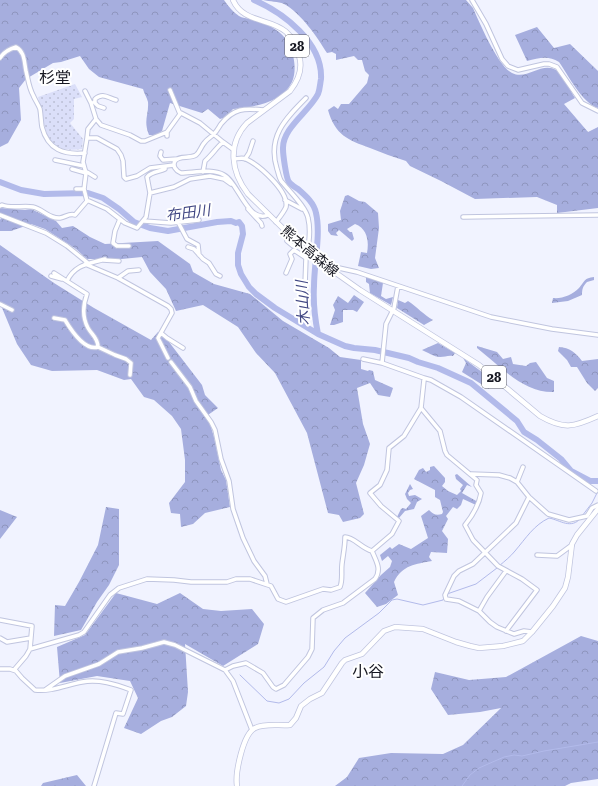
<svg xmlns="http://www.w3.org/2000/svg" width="598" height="786" font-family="'Roboto Serif','Noto Sans JP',serif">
	<defs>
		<pattern id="grass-dots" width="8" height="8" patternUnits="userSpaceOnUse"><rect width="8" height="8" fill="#dbdff9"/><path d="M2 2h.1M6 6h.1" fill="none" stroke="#bbbfd5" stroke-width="1.8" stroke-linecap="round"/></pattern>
		<pattern id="forest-crowns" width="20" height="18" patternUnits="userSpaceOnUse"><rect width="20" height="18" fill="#a6aede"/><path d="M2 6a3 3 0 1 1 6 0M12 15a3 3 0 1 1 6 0" fill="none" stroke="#8e95be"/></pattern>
	</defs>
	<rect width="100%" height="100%" fill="#f1f3ff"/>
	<path fill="url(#grass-dots)" d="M 75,84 L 82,97 L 74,99 L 74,119 L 70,123 L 83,139 L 82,149 C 42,155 46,124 38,97 Z"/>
	<path fill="url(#forest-crowns)" d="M 0,0 L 224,0 C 228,6 233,12 239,16 C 242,18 247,18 250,19 C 262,22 277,28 285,38 C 288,42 290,48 292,52 C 295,61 296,73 292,82 C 282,103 254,107 233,109 L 226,117 L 220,119 L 208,109 L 202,113 L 170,103 L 162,131 L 156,135 L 149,135 C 143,120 149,115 148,102 C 147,98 144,93 143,89 L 99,77 L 89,69 L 80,56 L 61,62 L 53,63 L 26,79 L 19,88 L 21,120 L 8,143 L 0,147 Z
		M 263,0 L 466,0 L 473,8 C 480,24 498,66 512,73 C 528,81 543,59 559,72 C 566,78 570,91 575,98 L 564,104 L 588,132 L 598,127 L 598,208 L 557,213 L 557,205 L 537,197 L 475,199 L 441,181 L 410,166 L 406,161 C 394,157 382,153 370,148 C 348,140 335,135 328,110 L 334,106 L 338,109 L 341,104 L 349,104 L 367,83 L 369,75 L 365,71 L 362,60 L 358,60 L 354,56 L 336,60 L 336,54 L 332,52 L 327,53 C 317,37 301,13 284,4 C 278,1 270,2 263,0 Z
		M 537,27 L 554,48 L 570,44 L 598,71 L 598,108 C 581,102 569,76 559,62 C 548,55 539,58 527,61 L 515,35 Z
		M 348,195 L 359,201 L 365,202 L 378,213 L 379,228 L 375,258 L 379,268 L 371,269 L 358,266 L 361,252 L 367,253 C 369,242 368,229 355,224 L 347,229 L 350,232 L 352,232 L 354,239 L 352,241 L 339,230 L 336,233 L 338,236 L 331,235 L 328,231 L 328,224 L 341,220 L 340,211 L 345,196 Z
		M 0,208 L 25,210 L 31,209 L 56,221 L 62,228 L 73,226 L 90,237 L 105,244 L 158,241 L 190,264 L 193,272 L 214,284 L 250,294 L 283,321 L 329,348 L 340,357 L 361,360 L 361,369 L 368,371 L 369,370 L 373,371 L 375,380 L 393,388 L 390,397 L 378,395 L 370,383 L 357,388 L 363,424 L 370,444 L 364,465 L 356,483 L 364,514 L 360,518 L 343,522 L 339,515 L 328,513 L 307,433 L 275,373 L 256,353 L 238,327 L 203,305 L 176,311 L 166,289 L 150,272 L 142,257 L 122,259 L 87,259 L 76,249 L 45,229 L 31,224 L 11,231 L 0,231 L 0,220 L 3,214 L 0,213 Z
		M 0,245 L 54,283 L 94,308 L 151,340 L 158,332 L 169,342 L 202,385 L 205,395 L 218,408 L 205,417 L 210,424 L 214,437 L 221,470 L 226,480 L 230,507 L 205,513 L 193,524 L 181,527 L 180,514 L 171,513 L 169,503 L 185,482 L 185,460 L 181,429 L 172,416 L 154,400 L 144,397 L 131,379 L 124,380 L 97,370 L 52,371 L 31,365 L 17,344 L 0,303 Z
		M 366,277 L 383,283 L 381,296 L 386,299 L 393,297 L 391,305 L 370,293 L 369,284 L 366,282 Z
		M 594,277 L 594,280 L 587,282 C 583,286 582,289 582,295 L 568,301 L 552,303 L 553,298 C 562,299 572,295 579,288 C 585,281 584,278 594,277 Z
		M 354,295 L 364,302 L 357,312 L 353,310 L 343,310 L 343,322 L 334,325 L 330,325 L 335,310 L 333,305 L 338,296 L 348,303 Z
		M 398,300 L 405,303 L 408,301 C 417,307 424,315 433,320 L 424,325 L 397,308 Z
		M 438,343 L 455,353 L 453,356 C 448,355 445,357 440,357 C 434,357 427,352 422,350 Z
		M 477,346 L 497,352 L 503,359 L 511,357 L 513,364 L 526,366 L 530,363 L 536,362 L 547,378 L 554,381 L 554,392 C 523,393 499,365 477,348 Z
		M 559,347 C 570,348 575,352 582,361 L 598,359 L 598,388 L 595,391 L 587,383 L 577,367 L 571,367 L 567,360 L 558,351 Z
		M 463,358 L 486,375 L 489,389 L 462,372 L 466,363 Z
		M 434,466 L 445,478 L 445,482 L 442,486 L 448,491 L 457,495 L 461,491 L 460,489 L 463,485 L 456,479 L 455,475 L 457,474 L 472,487 L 467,485 L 462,493 L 478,502 L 476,505 L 463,499 L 461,505 L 457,509 L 453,507 L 446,516 L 448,519 L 442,531 L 448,539 L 447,553 L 431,552 L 429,557 L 432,561 C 416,564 402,565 394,582 L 398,595 L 386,604 L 377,607 L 365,593 L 381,575 L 390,567 L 392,561 L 388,556 L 382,561 L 380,555 L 390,547 L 392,549 L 399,544 L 411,549 L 428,538 L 421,516 L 429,510 C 433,514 436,516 442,514 L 443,512 L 440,500 L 435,497 L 435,490 L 414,479 L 419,470 L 423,468 L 426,472 L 430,470 L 430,467 Z
		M 410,484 L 413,489 L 410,490 L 408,493 L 409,496 L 415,495 L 422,499 L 417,502 L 414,509 L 405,511 L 399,518 L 397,517 L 401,509 L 403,508 L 406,509 L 411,503 L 407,499 L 405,494 Z
		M 106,507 L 119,509 L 119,565 L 109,585 L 97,602 L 81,630 L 54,636 L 55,605 L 65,606 L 79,582 L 98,545 Z
		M 0,510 L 17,517 L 0,539 Z
		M 116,593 L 157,604 L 180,593 L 203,609 L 221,611 L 252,609 L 264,624 L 258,644 L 223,666 L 185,644 L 188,692 L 186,706 L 172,717 L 161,721 L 141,734 L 124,728 L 138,698 L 130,681 L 97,676 L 60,683 L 57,647 L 85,635 Z
		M 581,636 L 598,641 L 598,779 L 571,783 L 565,786 L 335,786 L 347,777 L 359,758 L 391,753 L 443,754 L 463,745 L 501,708 L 480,712 L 448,715 L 431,689 L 435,672 L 469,680 L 506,677 Z
		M 77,775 L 86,786 L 41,786 L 43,783 Z"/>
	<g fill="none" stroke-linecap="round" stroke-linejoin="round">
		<path stroke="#b2baea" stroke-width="1" d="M 582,516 L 592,503 L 598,491
			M 499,566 C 505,561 511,556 515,551 C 526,538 534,525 549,518 C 560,520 571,530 581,518
			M 447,594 L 476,584 L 497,568
			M 240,675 L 267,701 L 279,703 L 289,699 L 304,683 L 324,667 L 334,651 L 345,638 L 379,613 L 392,600 L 397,599 L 423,605 L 443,600 L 444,598
			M 462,786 L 470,775 L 479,768 L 504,757 L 514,755 L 522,756 L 544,751 L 598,742"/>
		<path stroke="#b2baea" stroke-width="6" d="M 254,0 C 284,13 323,43 321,79 C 320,84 320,89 318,94 C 309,112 282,128 283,149 C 283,154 286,178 289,182 C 291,185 295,187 298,189 C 306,196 314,203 316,213 C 321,234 314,264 314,286 C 313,302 315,319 318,334
			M 0,182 L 21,190 L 44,194 L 88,193 L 103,198 L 119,209 L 134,222 L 150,228 L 168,231 L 217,222 L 231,221 L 236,223 L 239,222 L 242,226 L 243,234 L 238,253 L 238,265 L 241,274 L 249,287 L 256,294 L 275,308 L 318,334 L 345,346 L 354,348 L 375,350 L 409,358 L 418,362 L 438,368 L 471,383 L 517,421 L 524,432 L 537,440 L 561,459 L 571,471 L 590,481 L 598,481"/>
		<g stroke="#c0c5df" stroke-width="5.5">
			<path id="minor" d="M 472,0 L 486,24 L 502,59 L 508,66 L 518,70 L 544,64 L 549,64 L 557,67 L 582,103 L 598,111
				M 0,58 C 4,52 9,49 16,47 C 25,52 24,62 26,71 C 28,79 29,88 33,95 C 35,100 38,104 40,109 C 41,115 41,121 42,127 C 48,150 64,155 85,153
				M 170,90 L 180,114
				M 85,91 L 91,103 L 96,119 L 101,125 L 130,135 L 141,141 L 145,141 L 167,132
				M 94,102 L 98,106 L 104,108
				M 95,102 L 95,99 C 103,92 108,98 116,100
				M 263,110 C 244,108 234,108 221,124 C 219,127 217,131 214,134 C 211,137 207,139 205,142 C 201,146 200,152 196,155 C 190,159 179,155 175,161 C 172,166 176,171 181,173 C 193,173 212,168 224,175 C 238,182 248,224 268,215
				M 180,114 L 181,113 L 200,123 L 223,142 C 216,148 212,155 205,161 L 203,172
				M 167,136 L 167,132 L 180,114
				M 87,138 L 88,129 L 96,119
				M 223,142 L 234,150
				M 161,152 L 160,156 L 163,160 L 177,159
				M 234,159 C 237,159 242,157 246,159 C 259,165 289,191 286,207 C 284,212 279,218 276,222
				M 245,159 L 249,153 L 253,141
				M 55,160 L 84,166
				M 72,169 L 86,173 L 87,172 L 95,177
				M 76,189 L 84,189
				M 150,193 L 147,177 C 152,171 159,172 165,169 L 165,167
				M 285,200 L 302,209
				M 87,201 L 89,201 L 107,209 L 125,223 L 137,228 L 146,217 L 150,193 L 174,187 L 190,179 L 210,176 L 224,179 L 231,184
				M 87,201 L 84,189 L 86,173 L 83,162 L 87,138 L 97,138 L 117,149 L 121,155 L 123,161 L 124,177 L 126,179 L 137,176 L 150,168 L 174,165
				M 0,206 L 2,205 C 12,209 23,205 33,207 C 43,209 49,219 60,218 C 66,217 69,213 75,215 L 87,201
				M 248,209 L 261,223 L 262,226
				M 0,215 L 46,233 L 67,246 L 88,263
				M 463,217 L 598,215
				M 120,219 L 115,231 L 113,243 L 117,246 L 129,246
				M 144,221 L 171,223 L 199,220
				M 178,222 L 187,239 L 198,245 L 199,255
				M 287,241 L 293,246 L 296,245 L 297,243
				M 188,247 L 194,249 L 203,259 L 209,263 L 216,274 L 220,276
				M 306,258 L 305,285 L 307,305
				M 103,260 L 119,261
				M 85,264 L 118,278 L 168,306 L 171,309 L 172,313 L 158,338 L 168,358
				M 334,271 L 339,268 L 357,272 L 491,317 L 552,329 L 598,335
				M 54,273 L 87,294 C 83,305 82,317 88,328 C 92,335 98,338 98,347
				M 286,273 L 292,259 L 290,254 L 294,250 L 306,258 C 309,245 311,230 308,218 C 306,207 290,192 283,183 C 279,180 279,174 277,169 C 267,137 285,119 306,98
				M 51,276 L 62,279
				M 118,278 L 128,271 L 139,270
				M 67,281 C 75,264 89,264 105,259
				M 0,304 L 12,310
				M 54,318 L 65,320 C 71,330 85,351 98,347 L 115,355 L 126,359 L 131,363 L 130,375
				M 161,333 L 167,338 L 183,348
				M 363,359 L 382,363
				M 171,362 L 190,387 L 196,401 L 211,422 L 215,430 L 221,459 L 229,481 L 233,509 L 243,538 L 254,561 L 265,576 L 267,584
				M 424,378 L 431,380 L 461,397 L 596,491
				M 421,408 L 440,431 L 445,451 L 447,455 L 477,480 L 476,485 L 481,493 C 479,505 473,515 465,525 L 473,540 L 498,566 L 522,579 L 537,590 L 506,631
				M 471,474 L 499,475 L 510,478 L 517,482 L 529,497 L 548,514 L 569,520 L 587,516 L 592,508 L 598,505
				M 517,482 L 523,467
				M 529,497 L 516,523 L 473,564 L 459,571 L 454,576 L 445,595 L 446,599 L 459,601 L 479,611 L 490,622 L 497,627 L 514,634 L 524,631 L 532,632
				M 372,551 L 392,534 L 399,521 L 381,506 L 370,493 L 380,485 L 387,470 L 389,448 L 404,436 L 421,408 L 424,380 L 424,378 L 382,363 L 386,324 L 394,308 L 398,286
				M 537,555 L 557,556 L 572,545
				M 479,611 L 487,597 L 506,571
				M 0,620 L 32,626 L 30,649
				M 0,638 L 7,642 L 31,638
				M 0,669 L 10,669 L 16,671 L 22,678 L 35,690 C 51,692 66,685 82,682 C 99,679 115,684 131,690 L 123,714 L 116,713 L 94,786
				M 14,670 L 26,656 L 30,649 L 79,635 L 84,632 L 110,595 L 119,588 L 147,579 L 174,580 L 191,582 L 227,582 L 236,579 L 250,579 L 271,586 L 278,599 L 286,602 L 323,589 L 331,590 L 340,587 C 343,580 341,572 342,564 C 343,555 345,547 345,537 C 354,537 361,548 372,551
				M 225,670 L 233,666 L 246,663 L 263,673 L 273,687 L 276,689 L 284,685 L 308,657 L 312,649 L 313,618 L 323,610 L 343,603 L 375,579 C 382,569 376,561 372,551
				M 45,690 L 65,676 L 99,664 L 118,652 L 142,648 L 164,642 L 175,645 L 225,670 L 233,681 L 252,730"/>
		</g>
		<g stroke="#c0c5df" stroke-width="6">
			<path id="major" d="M 233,0 C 247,32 292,9 300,60 C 302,71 297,82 290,91 L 247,123 C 227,144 231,172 248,194 L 309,254 L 360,290 L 479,365 L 540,416 C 564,430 574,427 598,416
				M 237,786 C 235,773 243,734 255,728 C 265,723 280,726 290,725 L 296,718 L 301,706 L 310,699 L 322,693 L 342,663 L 345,660 L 362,654 L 384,631 L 395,627 L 423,629 L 456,642 L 470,646 L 479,648 L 503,646 L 523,641 L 532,632 L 553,606 L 565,588 L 568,577 L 572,544 L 577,535 L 598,509"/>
		</g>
		<use href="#minor" stroke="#fff" stroke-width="3.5"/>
		<use href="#major" stroke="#fff" stroke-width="4.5"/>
	</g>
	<g text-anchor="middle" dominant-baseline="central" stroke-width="4" stroke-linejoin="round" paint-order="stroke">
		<g fill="#fff" stroke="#5c5d64" stroke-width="1">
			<rect x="285" y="35" width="24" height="22" rx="3"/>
			<rect x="482" y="366" width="24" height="22" rx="3"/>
		</g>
		<g font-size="13" font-weight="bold" fill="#161721">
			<text x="297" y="46">28</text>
			<text x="494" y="377">28</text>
		</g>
		<g font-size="14" fill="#161721" stroke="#fff">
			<text transform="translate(310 251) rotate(40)">熊本高森線</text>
		</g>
		<g font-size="15" font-style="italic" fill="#424884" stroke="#fff">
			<text transform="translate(188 213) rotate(-8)">布田川</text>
			<text transform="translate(303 303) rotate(-93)">木山川</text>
		</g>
		<g font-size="16" fill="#161721" stroke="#fff">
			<text x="55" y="77">杉堂</text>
			<text x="368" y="671">小谷</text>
		</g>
	</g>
</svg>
